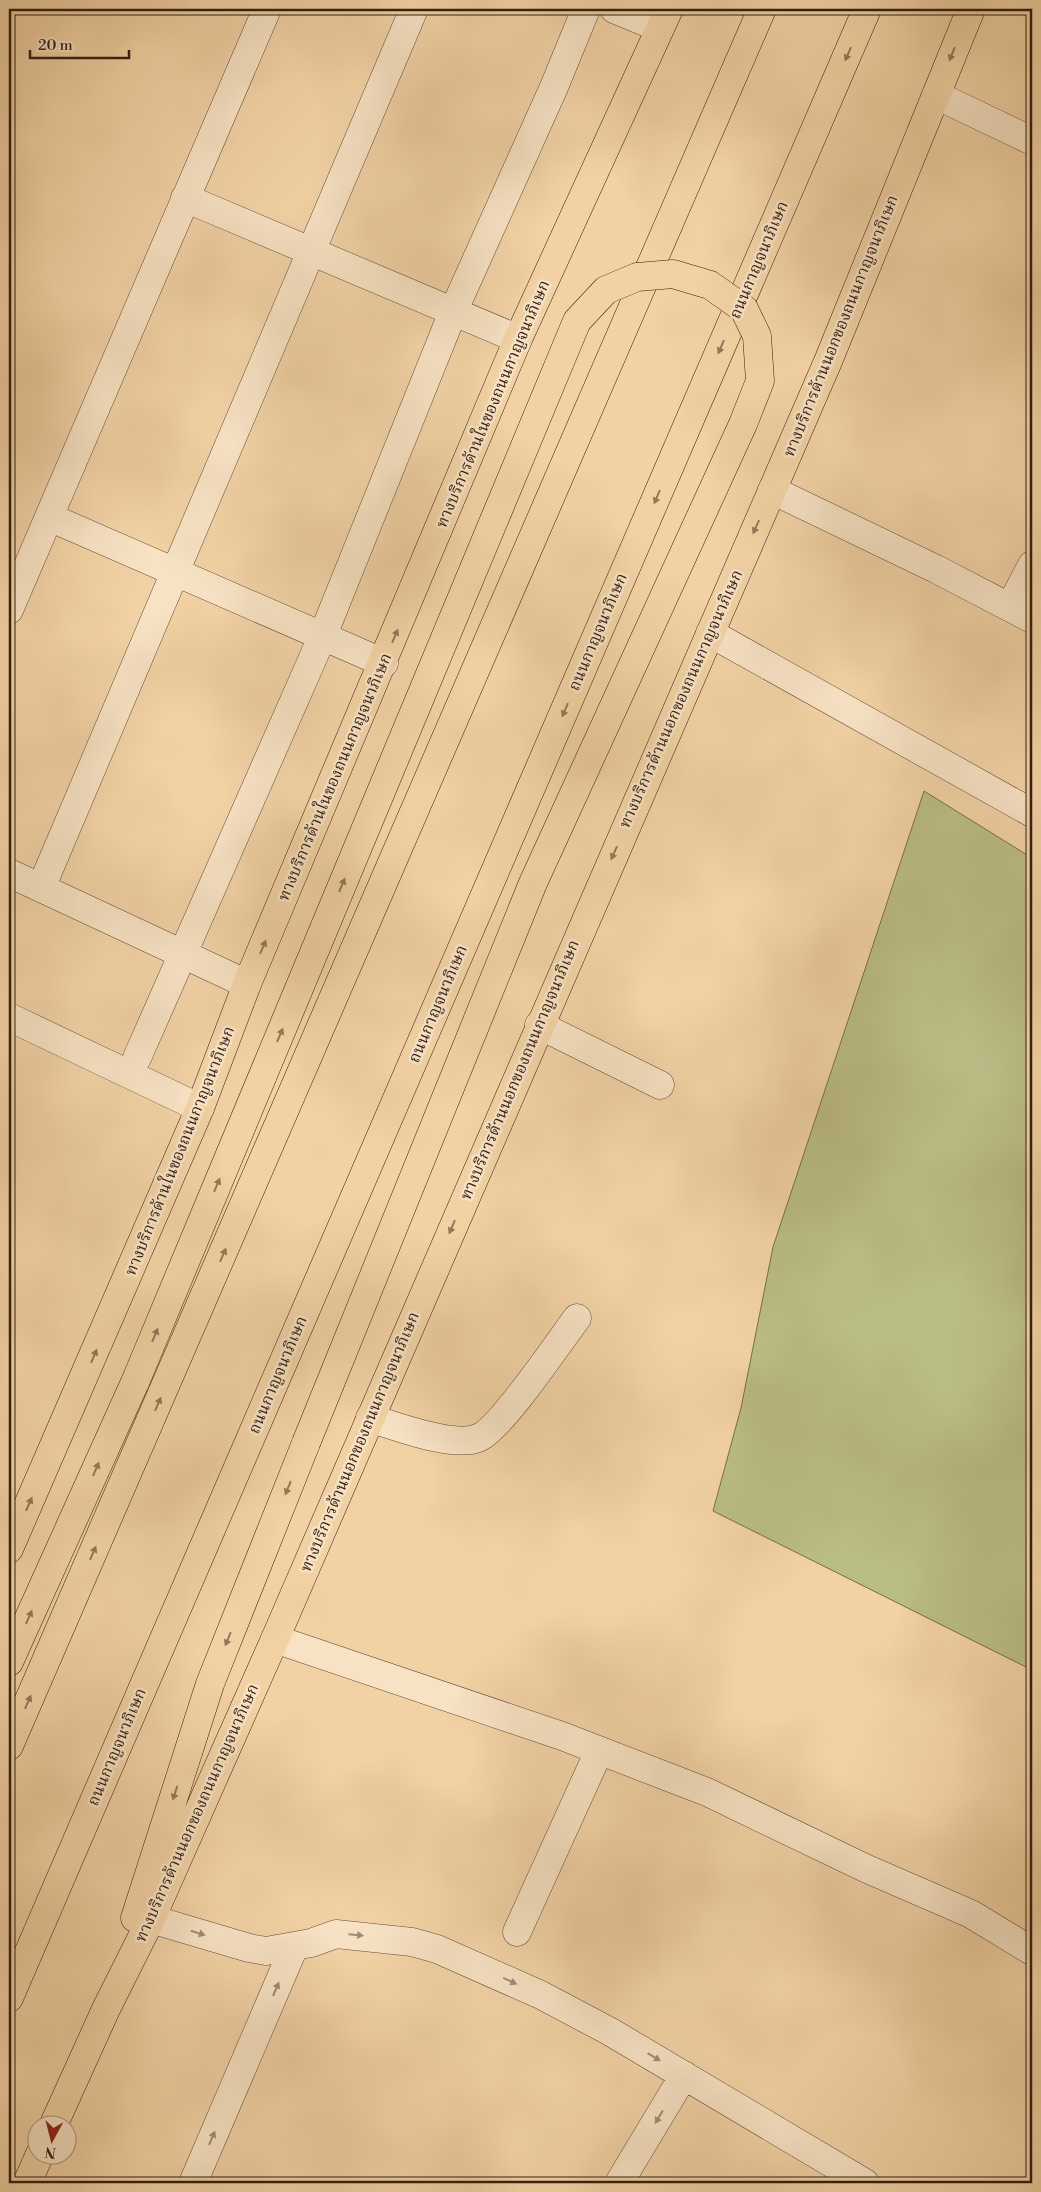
<svg xmlns="http://www.w3.org/2000/svg" width="1041" height="2192" font-family="'Libre Bodoni','Noto Serif Thai',serif">
	<rect width="100%" height="100%" fill="#f2d2a5"/>
	<filter id="stains"><feTurbulence type="fractalNoise" baseFrequency=".004" numOctaves="4"/><feColorMatrix values="0 0 0 0 .2 0 0 0 0 .09 0 0 0 0 .02 0 0 0 .5 -.17"/></filter>
	<radialGradient id="worn" r=".72"><stop offset=".6" stop-color="#630" stop-opacity="0"/><stop offset="1" stop-color="#630" stop-opacity=".3"/></radialGradient>
	<path fill="#babc86" stroke="#766e4c" d="M 924,791 L 1032,858 L 1032,1670 L 713,1511 L 741,1408 L 773,1247 Z"/>
	<g fill="none" stroke-linecap="round" stroke-linejoin="round">
		<g stroke="#634c36" stroke-width="29">
			<path id="minor" d="M 614,9 L 660,28
				M 936,95 L 1032,141
				M 185,198 L 518,339
				M 772,490 L 936,569 L 1032,619
				M 49,517 L 384,663
				M 1010,607 L 1032,565
				M 9,610 L 267,9
				M 710,633 L 1032,813
				M 9,873 L 247,984
				M 41,888 L 414,9
				M 9,1017 L 200,1108
				M 539,1025 L 660,1085
				M 137,1058 L 323,635 L 453,312 L 554,87 L 586,9
				M 370,1418 C 394,1426 454,1448 478,1438 C 500,1430 559,1342 577,1318
				M 275,1639 L 562,1736 L 707,1792 L 865,1868 L 971,1914 L 1032,1951
				M 151,1919 L 249,1948 L 266,1951 L 311,1943 L 336,1934 L 412,1942 L 437,1949 L 541,1995 L 609,2031 L 865,2183
				M 517,1932 L 599,1751
				M 193,2183 L 294,1947
				M 619,2183 L 684,2075"/>
		</g>
		<g stroke="#331f11" stroke-width="29">
			<path id="major" d="M 9,1549 L 200,1108 L 247,984 L 518,339 L 669,9
				M 9,1662 L 136,1380
				M 135,1918 L 210,1684 L 306,1443
				M 54,2124 L 106,2009 L 151,1919 L 275,1639 L 829,359 L 971,9
				M 27,2183 L 40,2154"/>
		</g>
		<g stroke="#331f11" stroke-width="29">
			<path id="highway" d="M 9,1746 L 762,9
				M 9,1998 L 867,9"/>
		</g>
		<use href="#minor" stroke="#f7e2c4" stroke-width="28"/>
		<use href="#major" stroke="#f2d2a5" stroke-width="28"/>
		<use href="#highway" stroke="#f2d2a5" stroke-width="28"/>
		<g stroke="#331f11" stroke-width="29" stroke-linecap="butt">
			<path id="major-bridge" d="M 136,1380 L 577,321 L 606,290 L 637,277 L 673,274 L 710,285 L 744,309 L 757,336 L 760,381 L 743,424 L 533,883 L 306,1443"/>
		</g>
		<use href="#major-bridge" stroke="#f2d2a5" stroke-width="28"/>
	</g>
	<defs><path id="oneway-solid" d="M-6-.8H1V-3.2L6.5 0L1 3.2V.8H-6Z" transform="scale(1.25)"/></defs>
	<g fill="#92785b">
		<use href="#oneway-solid" transform="translate(848 54) rotate(113)"/>
		<use href="#oneway-solid" transform="translate(952 54) rotate(112)"/>
		<use href="#oneway-solid" transform="translate(721 347) rotate(113)"/>
		<use href="#oneway-solid" transform="translate(657 497) rotate(113)"/>
		<use href="#oneway-solid" transform="translate(756 527) rotate(114)"/>
		<use href="#oneway-solid" transform="translate(395 636) rotate(-67)"/>
		<use href="#oneway-solid" transform="translate(565 710) rotate(113)"/>
		<use href="#oneway-solid" transform="translate(614 853) rotate(114)"/>
		<use href="#oneway-solid" transform="translate(342 885) rotate(-67)"/>
		<use href="#oneway-solid" transform="translate(263 947) rotate(-67)"/>
		<use href="#oneway-solid" transform="translate(280 1035) rotate(-67)"/>
		<use href="#oneway-solid" transform="translate(217 1185) rotate(-67)"/>
		<use href="#oneway-solid" transform="translate(452 1227) rotate(113)"/>
		<use href="#oneway-solid" transform="translate(223 1255) rotate(-66)"/>
		<use href="#oneway-solid" transform="translate(155 1335) rotate(-67)"/>
		<use href="#oneway-solid" transform="translate(94 1356) rotate(-67)"/>
		<use href="#oneway-solid" transform="translate(158 1404) rotate(-66)"/>
		<use href="#oneway-solid" transform="translate(96 1469) rotate(-66)"/>
		<use href="#oneway-solid" transform="translate(288 1488) rotate(112)"/>
		<use href="#oneway-solid" transform="translate(29 1504) rotate(-66)"/>
		<use href="#oneway-solid" transform="translate(93 1553) rotate(-66)"/>
		<use href="#oneway-solid" transform="translate(29 1617) rotate(-66)"/>
		<use href="#oneway-solid" transform="translate(228 1639) rotate(112)"/>
		<use href="#oneway-solid" transform="translate(28 1702) rotate(-66)"/>
		<use href="#oneway-solid" transform="translate(175 1793) rotate(108)"/>
	</g>
	<g fill="#9f8a73">
		<use href="#oneway-solid" transform="translate(198 1933) rotate(17)"/>
		<use href="#oneway-solid" transform="translate(356 1935) rotate(5)"/>
		<use href="#oneway-solid" transform="translate(510 1981) rotate(25)"/>
		<use href="#oneway-solid" transform="translate(276 1989) rotate(-67)"/>
		<use href="#oneway-solid" transform="translate(654 2057) rotate(31)"/>
		<use href="#oneway-solid" transform="translate(659 2117) rotate(121)"/>
		<use href="#oneway-solid" transform="translate(212 2138) rotate(-67)"/>
	</g>
	<g text-anchor="middle" dominant-baseline="central" stroke-width="5" stroke-linejoin="round" paint-order="stroke">
		<g font-size="16" fill="#331f11" stroke="#f7e2c4">
			<text transform="translate(759 260) rotate(-67)">ถนนกาญจนาภิเษก</text>
			<text transform="translate(841 326) rotate(-68)">ทางบริการด้านนอกของถนนกาญจนาภิเษก</text>
			<text transform="translate(493 404) rotate(-67)">ทางบริการด้านในของถนนกาญจนาภิเษก</text>
			<text transform="translate(598 632) rotate(-67)">ถนนกาญจนาภิเษก</text>
			<text transform="translate(681 699) rotate(-66)">ทางบริการด้านนอกของถนนกาญจนาภิเษก</text>
			<text transform="translate(335 777) rotate(-67)">ทางบริการด้านในของถนนกาญจนาภิเษก</text>
			<text transform="translate(438 1004) rotate(-67)">ถนนกาญจนาภิเษก</text>
			<text transform="translate(520 1070) rotate(-67)">ทางบริการด้านนอกของถนนกาญจนาภิเษก</text>
			<text transform="translate(180 1151) rotate(-68)">ทางบริการด้านในของถนนกาญจนาภิเษก</text>
			<text transform="translate(278 1375) rotate(-67)">ถนนกาญจนาภิเษก</text>
			<text transform="translate(360 1442) rotate(-67)">ทางบริการด้านนอกของถนนกาญจนาภิเษก</text>
			<text transform="translate(117 1747) rotate(-67)">ถนนกาญจนาภิเษก</text>
			<text transform="translate(197 1813) rotate(-66)">ทางบริการด้านนอกของถนนกาญจนาภิเษก</text>
		</g>
	</g>
	<rect width="1041" height="2192" fill="none" stroke="#f2d2a5" stroke-width="30"/>
	<rect x="10" y="10" width="1021" height="2172" fill="none" stroke="#331f11" stroke-width="2.5"/>
	<rect x="15" y="15" width="1011" height="2162" fill="none" stroke="#331f11"/>
	<g transform="translate(52 2140) rotate(187)"><circle r="24" fill="#f7e2c4" stroke="#a9947c"/>
	<path d="M0-4L9 19L0 12L-9 19Z" fill="#8f2418"/>
	<text y="-8" font-size="14" font-weight="bold" text-anchor="middle" fill="#331f11">N</text>
	</g>
	<path d="M30 50v8h99v-8" fill="none" stroke="#331f11" stroke-width="2.5"/>
	<text x="38" y="50" font-size="15" fill="#331f11" stroke="#f7e2c4" stroke-width="4" paint-order="stroke">20 m</text>
	<rect width="100%" height="100%" filter="url(#stains)"/>
	<rect width="100%" height="100%" fill="url(#worn)"/>
</svg>
